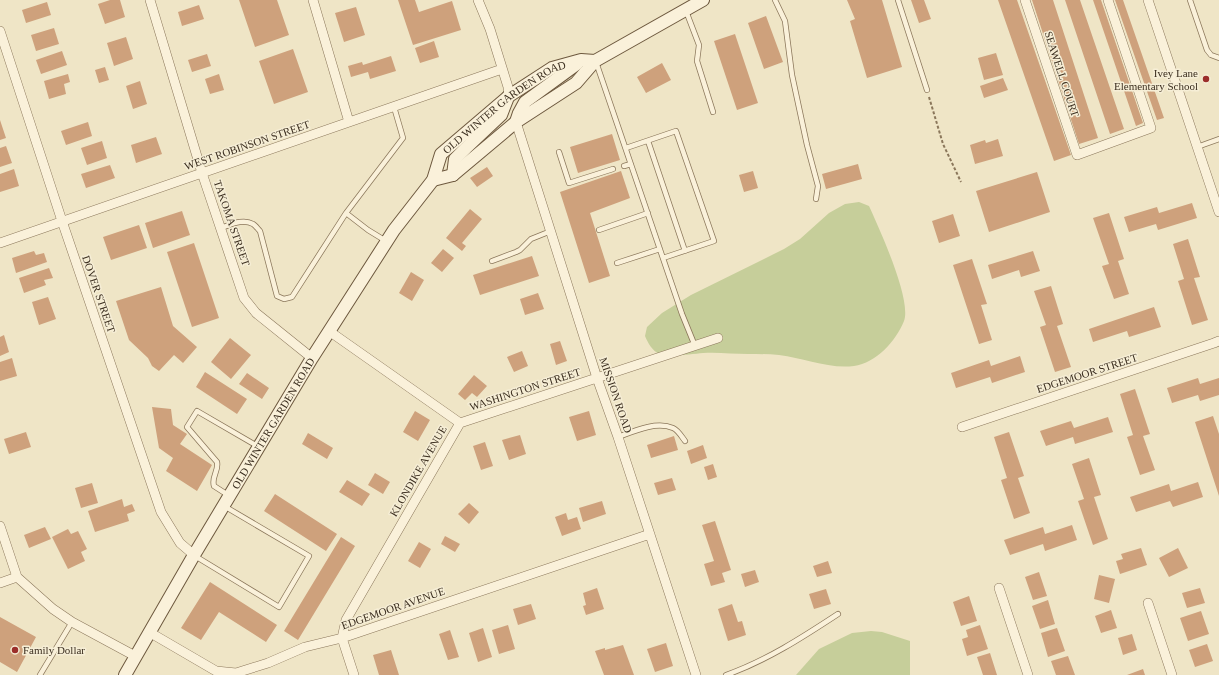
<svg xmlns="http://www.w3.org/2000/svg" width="1219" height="675" font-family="'Times New Roman',serif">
	<rect width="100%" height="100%" fill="#efe5c6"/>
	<path fill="#c6ce9a" d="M 859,202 L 869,206 C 879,228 912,300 904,321 C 896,341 876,363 854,366 C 828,369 804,358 779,355 C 769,354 758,354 748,354 C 733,354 718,352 703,353 C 692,354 670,357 660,354 C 652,351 648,343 645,336 L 647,327 L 662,313 L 691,295 L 784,249 L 800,239 L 829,213 L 845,204 Z
		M 871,631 L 882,632 L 910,641 L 910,675 L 796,675 L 819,649 L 852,633 Z"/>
	<path fill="#cea17c" d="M 110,0 L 120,0 L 125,17 L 105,24 L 98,4 Z
		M 239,0 L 277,0 L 289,35 L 255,47 Z
		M 398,0 L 415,0 L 419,12 L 452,1 L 461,30 L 413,45 Z
		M 847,0 L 882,0 L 902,67 L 867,78 L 850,21 L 855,19 Z
		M 911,0 L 924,0 L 931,19 L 919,23 Z
		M 998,0 L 1017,0 L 1071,155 L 1054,161 Z
		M 1032,0 L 1053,0 L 1098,138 L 1079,144 Z
		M 1065,0 L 1080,0 L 1124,129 L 1110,134 Z
		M 1093,0 L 1101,0 L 1143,123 L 1136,126 Z
		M 1115,0 L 1123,0 L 1164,118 L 1157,120 Z
		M 47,2 L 51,15 L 26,23 L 22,10 Z
		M 199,5 L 204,19 L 182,26 L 178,12 Z
		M 356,7 L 365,35 L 344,42 L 335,13 Z
		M 766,16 L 783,62 L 764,69 L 748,23 Z
		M 54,28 L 59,44 L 36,51 L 31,35 Z
		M 735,34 L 758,103 L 737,110 L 714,41 Z
		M 126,37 L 133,59 L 114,66 L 107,43 Z
		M 434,41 L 439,57 L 420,63 L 415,48 Z
		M 293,49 L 308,92 L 274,104 L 259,61 Z
		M 62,51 L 67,65 L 41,74 L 36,60 Z
		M 996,53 L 1003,75 L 984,80 L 978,58 Z
		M 207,54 L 211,66 L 192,72 L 188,60 Z
		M 391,56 L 396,71 L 370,79 L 368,72 L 351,77 L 348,66 L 362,62 L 363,65 Z
		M 662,63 L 671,80 L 646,93 L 637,77 Z
		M 105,67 L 109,80 L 99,83 L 95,70 Z
		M 68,74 L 70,82 L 64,84 L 66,94 L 49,99 L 44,81 Z
		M 219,74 L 224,90 L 210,94 L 205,79 Z
		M 1003,78 L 1008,90 L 984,98 L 980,86 Z
		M 140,81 L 147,104 L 133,109 L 126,86 Z
		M 0,120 L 6,138 L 0,140 Z
		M 88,122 L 92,136 L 66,145 L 61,131 Z
		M 612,134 L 620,160 L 578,173 L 570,147 Z
		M 156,137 L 162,154 L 136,163 L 131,145 Z
		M 998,139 L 1003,156 L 975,164 L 970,145 L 985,140 L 986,143 Z
		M 102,141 L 107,158 L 87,165 L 81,148 Z
		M 6,146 L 12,163 L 0,167 L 0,148 Z
		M 858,164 L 862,179 L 826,189 L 822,174 Z
		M 110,165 L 115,178 L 86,188 L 81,174 Z
		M 487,167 L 493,176 L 477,187 L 470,178 Z
		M 14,169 L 19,186 L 0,192 L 0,174 Z
		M 621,171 L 630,198 L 590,213 L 610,276 L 589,283 L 560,192 Z
		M 753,171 L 758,188 L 744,192 L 739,175 Z
		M 1037,172 L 1050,212 L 989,232 L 976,191 Z
		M 1192,203 L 1197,218 L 1158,230 L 1156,224 L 1129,232 L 1124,217 L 1157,207 L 1159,213 Z
		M 470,209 L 482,219 L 462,243 L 466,246 L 462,251 L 446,238 Z
		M 182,211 L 190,235 L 153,248 L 145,223 Z
		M 1109,213 L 1124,259 L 1118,261 L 1129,294 L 1114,299 L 1102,266 L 1109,264 L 1093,218 Z
		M 953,214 L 960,236 L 939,243 L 932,221 Z
		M 139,225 L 147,248 L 111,260 L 103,237 Z
		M 1188,239 L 1200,277 L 1194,278 L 1208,320 L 1192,325 L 1178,281 L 1184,279 L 1173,244 Z
		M 194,243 L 219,318 L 192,327 L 167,252 Z
		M 443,249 L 454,258 L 442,272 L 431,263 Z
		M 34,251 L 36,255 L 44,253 L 47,262 L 16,273 L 12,258 Z
		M 1033,251 L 1040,271 L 1021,277 L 1019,270 L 992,279 L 988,265 Z
		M 532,256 L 539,276 L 480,295 L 473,275 Z
		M 972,259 L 987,304 L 981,305 L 992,340 L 979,344 L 953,265 Z
		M 49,268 L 53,278 L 44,280 L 46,285 L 24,293 L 19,278 Z
		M 411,272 L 424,280 L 412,301 L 399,293 Z
		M 1051,286 L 1063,324 L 1057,326 L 1071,367 L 1055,372 L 1040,327 L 1046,325 L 1034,291 Z
		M 161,287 L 173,326 L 197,347 L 183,363 L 174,355 L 159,371 L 152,366 L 148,358 L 129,340 L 116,301 Z
		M 538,293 L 544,309 L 525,315 L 520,299 Z
		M 48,297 L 56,319 L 39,325 L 32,302 Z
		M 1154,307 L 1161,327 L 1129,337 L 1127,331 L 1093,342 L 1089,329 Z
		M 4,335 L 9,352 L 0,356 L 0,337 Z
		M 230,338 L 251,355 L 231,379 L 211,362 Z
		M 560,341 L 567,361 L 556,365 L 550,344 Z
		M 522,351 L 528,366 L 514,372 L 507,357 Z
		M 1020,356 L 1025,372 L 992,383 L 990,377 L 956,388 L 951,373 L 989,360 L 991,366 Z
		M 12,358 L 17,376 L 0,381 L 0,362 Z
		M 205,372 L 247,399 L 237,414 L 196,387 Z
		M 247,373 L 269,388 L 262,399 L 239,384 Z
		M 474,375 L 487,386 L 477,397 L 472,393 L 465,400 L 458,394 Z
		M 1198,378 L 1200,384 L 1219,378 L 1219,395 L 1200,401 L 1198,395 L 1172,403 L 1167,388 Z
		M 1135,389 L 1150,434 L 1143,436 L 1155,470 L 1140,475 L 1127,437 L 1133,435 L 1120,394 Z
		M 152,407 L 171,409 L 173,425 L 187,434 L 180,444 L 212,465 L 197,491 L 166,471 L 173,458 L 159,448 Z
		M 415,411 L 430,420 L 418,441 L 403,432 Z
		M 589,411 L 596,435 L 577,441 L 569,417 Z
		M 1213,416 L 1219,434 L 1219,496 L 1195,422 Z
		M 1108,417 L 1113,432 L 1075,444 L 1073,437 L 1046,446 L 1040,431 L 1071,421 L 1074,428 Z
		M 26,432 L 31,447 L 9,454 L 4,439 Z
		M 1009,432 L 1024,476 L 1018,478 L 1030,513 L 1014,519 L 1001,480 L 1007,478 L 994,437 Z
		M 308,433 L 333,448 L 327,459 L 302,444 Z
		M 520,435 L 526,454 L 509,460 L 502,440 Z
		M 674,436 L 678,450 L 651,458 L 647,445 Z
		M 485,442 L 493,466 L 481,470 L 473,446 Z
		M 703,445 L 707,458 L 691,464 L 687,451 Z
		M 1089,458 L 1101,495 L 1094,497 L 1108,539 L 1093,545 L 1078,501 L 1084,499 L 1072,464 Z
		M 713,464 L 717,477 L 708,480 L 704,467 Z
		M 375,473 L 390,482 L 383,494 L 368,485 Z
		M 672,478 L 676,490 L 658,495 L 654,483 Z
		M 347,480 L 370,494 L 362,506 L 339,492 Z
		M 1198,482 L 1203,497 L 1173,507 L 1170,501 L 1136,512 L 1130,497 L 1169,484 L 1171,491 Z
		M 92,483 L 98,503 L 81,508 L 75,488 Z
		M 275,494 L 337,534 L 326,551 L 264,511 Z
		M 122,499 L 124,507 L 132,504 L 135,511 L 127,514 L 129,521 L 95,532 L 88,511 Z
		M 602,501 L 606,514 L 583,522 L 579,508 Z
		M 469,503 L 479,512 L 469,524 L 458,514 Z
		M 566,513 L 568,520 L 577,517 L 581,529 L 562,536 L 555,517 Z
		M 715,521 L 731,570 L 722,573 L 725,582 L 711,586 L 704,564 L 714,561 L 702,525 Z
		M 1072,525 L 1077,540 L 1045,551 L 1043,544 L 1010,555 L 1004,540 L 1043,527 L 1045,534 Z
		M 45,527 L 51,539 L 29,548 L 24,535 Z
		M 68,529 L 71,534 L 78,531 L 87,549 L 81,552 L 85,561 L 68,569 L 52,537 Z
		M 445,536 L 460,544 L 455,552 L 441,544 Z
		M 341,537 L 355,546 L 298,640 L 284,631 Z
		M 419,542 L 431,549 L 420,568 L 408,561 Z
		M 1141,548 L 1147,565 L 1120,574 L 1116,561 L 1123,559 L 1121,554 Z
		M 1178,548 L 1188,568 L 1169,577 L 1159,558 Z
		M 828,561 L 832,573 L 817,577 L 813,566 Z
		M 755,570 L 759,582 L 745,587 L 741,574 Z
		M 1039,572 L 1047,596 L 1033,600 L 1025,577 Z
		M 1099,575 L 1115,579 L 1109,603 L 1094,599 Z
		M 210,582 L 277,625 L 266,642 L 219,612 L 201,640 L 181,628 Z
		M 597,588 L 604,609 L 586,615 L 583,606 L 586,605 L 583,593 Z
		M 1200,588 L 1205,603 L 1187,608 L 1182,593 Z
		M 826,589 L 831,604 L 814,609 L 809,594 Z
		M 969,596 L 977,621 L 961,626 L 953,602 Z
		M 1048,600 L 1055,624 L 1040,629 L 1032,606 Z
		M 531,604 L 536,619 L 518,625 L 513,609 Z
		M 732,604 L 738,622 L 742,621 L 746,635 L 728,641 L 718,609 Z
		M 1111,610 L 1117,628 L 1101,633 L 1095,616 Z
		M 1201,611 L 1209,634 L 1188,641 L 1180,618 Z
		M 0,617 L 36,637 L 17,672 L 0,662 Z
		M 508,625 L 515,649 L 499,654 L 492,630 Z
		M 980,625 L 988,649 L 967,656 L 962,639 L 968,637 L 966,630 Z
		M 483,628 L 492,657 L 478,662 L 469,633 Z
		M 1057,628 L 1065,651 L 1048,657 L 1041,633 Z
		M 450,630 L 459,657 L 448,660 L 439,634 Z
		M 1132,634 L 1137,650 L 1123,655 L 1118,638 Z
		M 666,643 L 673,666 L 655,672 L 647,649 Z
		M 1207,644 L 1213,661 L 1195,667 L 1189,650 Z
		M 623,645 L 634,675 L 604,675 L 595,651 L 605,648 L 605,650 Z
		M 391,650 L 399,675 L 379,675 L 373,655 Z
		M 990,653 L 997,675 L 983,675 L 977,657 Z
		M 1068,656 L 1075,675 L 1056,675 L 1051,661 Z
		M 1143,669 L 1145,675 L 1127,675 Z"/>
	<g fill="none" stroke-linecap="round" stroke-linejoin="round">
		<g stroke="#8b775b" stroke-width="6">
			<path id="lane" d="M 775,0 L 785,21 L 792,75 L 807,145 L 818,186 L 816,199
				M 898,0 L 927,90
				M 1190,0 L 1207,50 L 1211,55 L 1219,58
				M 686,11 L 699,45 L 697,61 L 713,112
				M 596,62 L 682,314 L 695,346
				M 648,141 L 685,251
				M 1197,147 L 1219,139
				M 626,148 L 676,131 L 714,241 L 663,258
				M 559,152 L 569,183 L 613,169
				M 624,166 L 631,164
				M 346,213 L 403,138 L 394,107
				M 221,228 C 230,225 243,218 253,224 C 255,225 258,229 260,231 L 277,296 L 284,299 L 292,297 L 346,213 L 368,230 L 386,241
				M 599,230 L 648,213
				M 492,261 L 516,252 L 520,250 L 531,239 L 551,231
				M 617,263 L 660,249
				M 618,437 C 634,431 656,421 673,428 C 678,430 682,437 685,441
				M 228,495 L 214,486 C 211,477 219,471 217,462 L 187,427 L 197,411 L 259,447
				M 195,556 L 279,607 L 309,556 L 224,506
				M 40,675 L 72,622
				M 726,675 C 766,661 803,637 838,614"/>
		</g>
		<g stroke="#8b775b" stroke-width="10">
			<path id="street" d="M 150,0 L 202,173 L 244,298 L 256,313 L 312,358
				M 313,0 L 349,122
				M 478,0 L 490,29 L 508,87 L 509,96
				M 1025,0 L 1077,155 L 1151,128 L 1108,0
				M 1148,0 L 1219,212
				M 0,31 L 62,221 L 161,512 L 180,543 L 194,555
				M 516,122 L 597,378 L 618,437 L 696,675
				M 0,243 L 502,69
				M 329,331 L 460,423
				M 460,423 L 718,338
				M 962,427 L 1214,343 L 1219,341
				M 0,526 L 17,577 L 53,609 L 72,622 L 135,656
				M 0,583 L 17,577
				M 999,588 L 1028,675
				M 1148,603 L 1172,675
				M 149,632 L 216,671 L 236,673 L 268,663 L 305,647 L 342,638 L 650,534
				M 354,675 L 342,638 L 346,620 L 460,423"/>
		</g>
		<g stroke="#6d583e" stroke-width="14">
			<g id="secondary">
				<path d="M 516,122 L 519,113 L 525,102 L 577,64"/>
				<path d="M 453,175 L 455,159 L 466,148 L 501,115 L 508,97"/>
				<path d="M 433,180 L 453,175 L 516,122 L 576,83 L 595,61 L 703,0"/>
				<path id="s1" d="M 125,675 L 194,555 L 312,358 L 394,230 L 433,180 L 441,154 L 509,96 L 552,68 L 581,60 L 595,61"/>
			</g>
		</g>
		<path stroke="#8b775b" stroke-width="2" stroke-dasharray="3 2" stroke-linecap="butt" d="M 929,97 L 943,144 L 961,182"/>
		<use href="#lane" stroke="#faf1da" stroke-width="4.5"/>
		<use href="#street" stroke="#faf1da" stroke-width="9"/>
		<use href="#secondary" stroke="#faf1da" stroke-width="12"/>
	</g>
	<g fill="#9b2e2a" stroke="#f6eed6" stroke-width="1.5">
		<circle cx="1206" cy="79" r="4"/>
		<circle cx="15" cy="650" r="4"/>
	</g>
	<g text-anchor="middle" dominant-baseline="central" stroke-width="3" stroke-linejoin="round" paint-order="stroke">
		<g font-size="11" fill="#3b2e1f" stroke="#f6eed6" text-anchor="end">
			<text x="1198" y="73">Ivey Lane<tspan x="1198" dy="13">Elementary School</tspan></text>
			<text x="23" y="650" text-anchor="start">Family Dollar</text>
		</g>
		<g font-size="11" fill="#3b2e1f" stroke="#f6eed6">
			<text transform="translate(1062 74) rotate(72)">SEAWELL COURT</text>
			<text stroke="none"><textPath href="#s1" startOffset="690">OLD WINTER GARDEN ROAD</textPath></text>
			<text transform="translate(247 145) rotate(-19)">WEST ROBINSON STREET</text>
			<text transform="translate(232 223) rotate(71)">TAKOMA STREET</text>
			<text transform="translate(99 294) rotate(71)">DOVER STREET</text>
			<text transform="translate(1087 373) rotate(-18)">EDGEMOOR STREET</text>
			<text transform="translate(525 389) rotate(-18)">WASHINGTON STREET</text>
			<text transform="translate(616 395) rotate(71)">MISSION ROAD</text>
			<text stroke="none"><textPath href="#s1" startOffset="292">OLD WINTER GARDEN ROAD</textPath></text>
			<text transform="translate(418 471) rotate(-60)">KLONDIKE AVENUE</text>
			<text transform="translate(393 608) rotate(-19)">EDGEMOOR AVENUE</text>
		</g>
	</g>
</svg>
